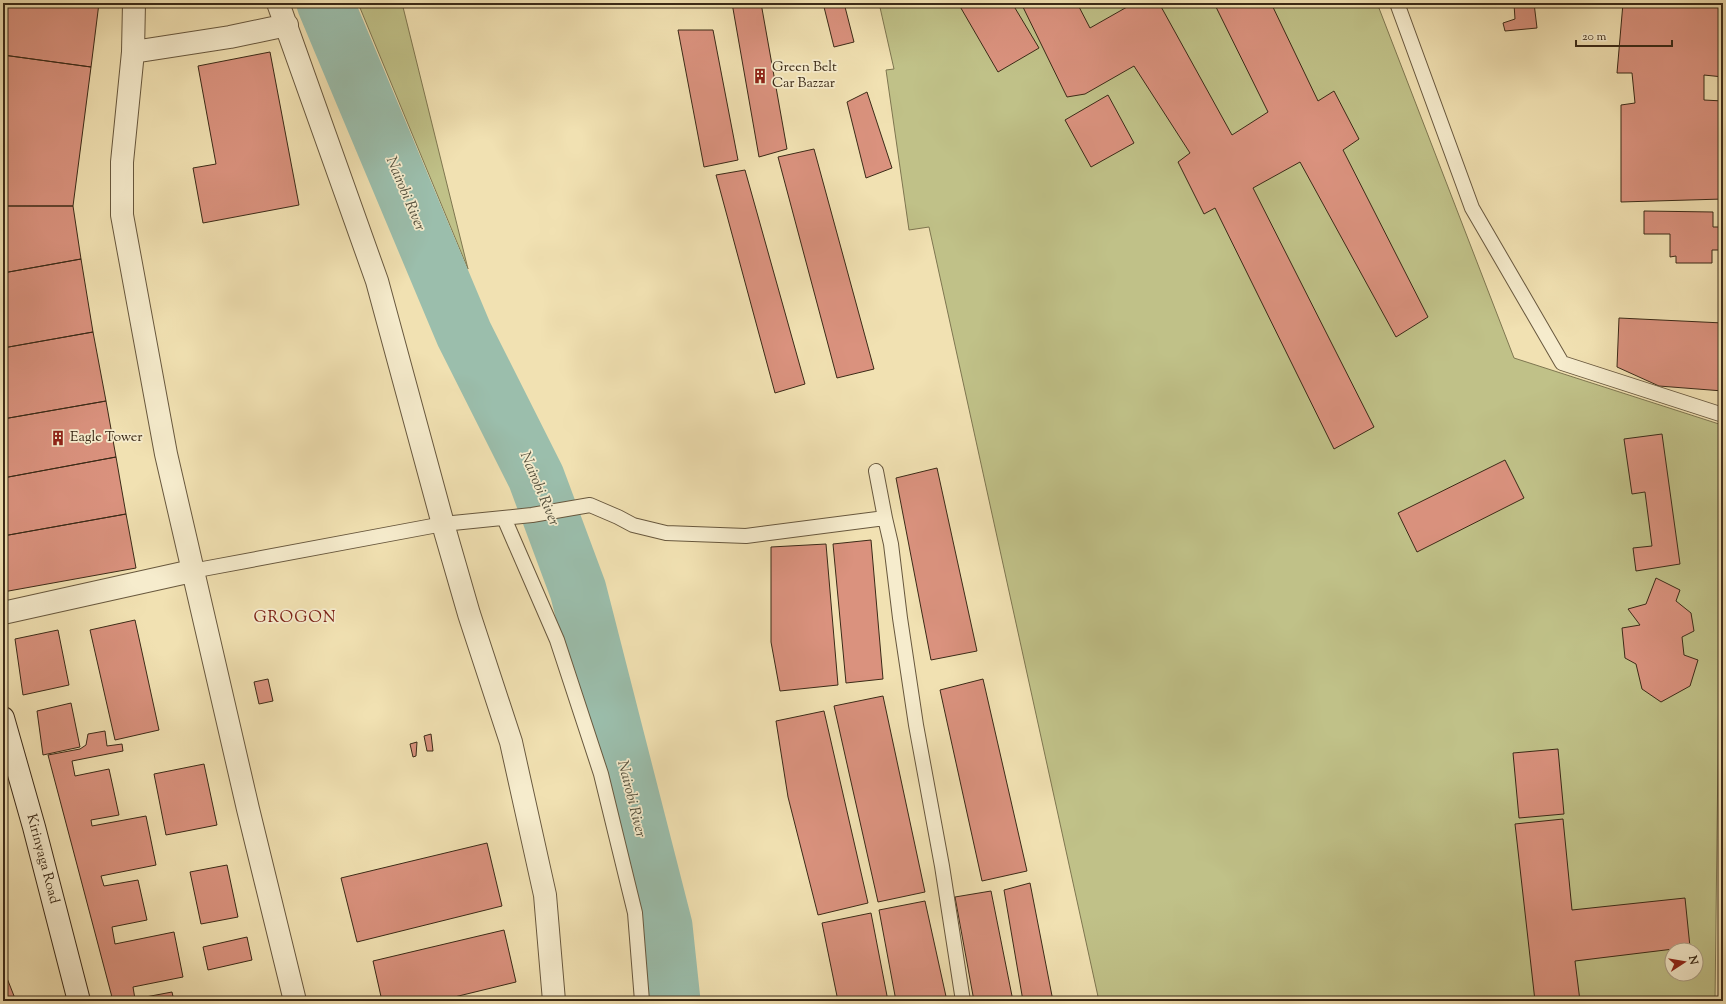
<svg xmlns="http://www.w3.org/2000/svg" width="1726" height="1004" font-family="'Sorts Mill Goudy',serif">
	<rect width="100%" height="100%" fill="#f1e1b2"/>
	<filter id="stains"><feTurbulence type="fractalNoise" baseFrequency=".005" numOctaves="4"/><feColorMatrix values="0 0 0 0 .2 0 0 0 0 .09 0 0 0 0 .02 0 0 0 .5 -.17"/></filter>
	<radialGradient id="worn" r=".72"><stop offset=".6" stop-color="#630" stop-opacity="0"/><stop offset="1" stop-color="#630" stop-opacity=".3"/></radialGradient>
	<path fill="#c0c188" stroke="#7e7650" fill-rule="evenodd" d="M 358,3 L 402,3 L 468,269 Z
		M 879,3 L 1377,3 L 1514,358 L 1722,425 L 1715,1001 L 1099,1001 L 929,227 L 909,230 L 886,70 L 894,69 ZM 1672,950 L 1696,950 L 1696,974 L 1672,974 Z"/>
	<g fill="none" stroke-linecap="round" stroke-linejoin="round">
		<path stroke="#9bbeac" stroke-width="57" d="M 325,3 L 464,334 L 536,477 L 578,590 L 664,926 L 672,1001"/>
	</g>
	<path fill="#da927e" stroke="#3b2a17" d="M 3,3 L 99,3 L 91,67 L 3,55 Z
		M 732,3 L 761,3 L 787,149 L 759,157 Z
		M 823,3 L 844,3 L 854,42 L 834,47 Z
		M 958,3 L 1012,3 L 1039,48 L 998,72 Z
		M 1021,3 L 1077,3 L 1090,28 L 1134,3 L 1159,3 L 1232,135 L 1268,112 L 1214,3 L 1271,3 L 1318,101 L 1334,91 L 1359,139 L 1343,150 L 1428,317 L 1396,337 L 1300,162 L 1253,188 L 1374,427 L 1334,449 L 1215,208 L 1204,214 L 1178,162 L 1190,153 L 1134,66 L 1085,94 L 1067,97 Z
		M 1518,3 L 1534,3 L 1537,28 L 1505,31 L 1503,23 L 1515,19 L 1514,4 Z
		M 1623,3 L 1723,3 L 1723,77 L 1704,75 L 1704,100 L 1723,101 L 1723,199 L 1621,202 L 1621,105 L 1635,103 L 1632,73 L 1617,73 Z
		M 678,30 L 713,30 L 738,160 L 704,167 Z
		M 270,52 L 299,205 L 203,223 L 193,168 L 216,164 L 198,66 Z
		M 3,55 L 91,67 L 73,206 L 3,206 Z
		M 867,92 L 892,168 L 866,178 L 847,102 Z
		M 1108,95 L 1134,143 L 1091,167 L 1065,120 Z
		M 814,149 L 874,369 L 837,378 L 778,157 Z
		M 745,170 L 805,384 L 775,393 L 716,175 Z
		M 3,206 L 73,206 L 81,259 L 3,273 Z
		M 1644,211 L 1713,212 L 1713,227 L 1720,227 L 1720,250 L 1712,250 L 1712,263 L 1676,263 L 1676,256 L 1670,257 L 1670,234 L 1644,234 Z
		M 81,259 L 93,332 L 3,348 L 3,273 Z
		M 1619,318 L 1723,323 L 1723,391 L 1659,386 L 1617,367 Z
		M 93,332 L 106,401 L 3,419 L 3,348 Z
		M 106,401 L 116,457 L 3,478 L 3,419 Z
		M 1662,434 L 1680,564 L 1636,571 L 1633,548 L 1652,546 L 1645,492 L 1632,494 L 1624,439 Z
		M 116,457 L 126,514 L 3,536 L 3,478 Z
		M 1505,460 L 1524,498 L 1417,552 L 1398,513 Z
		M 937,468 L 977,651 L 931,660 L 896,478 Z
		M 126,514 L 136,568 L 3,592 L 3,536 Z
		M 871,540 L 883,679 L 846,683 L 833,544 Z
		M 826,544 L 838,685 L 780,691 L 771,642 L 771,547 Z
		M 1656,578 L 1680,590 L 1676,601 L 1691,613 L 1694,631 L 1682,637 L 1684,655 L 1698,660 L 1690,686 L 1661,702 L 1642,689 L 1636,664 L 1625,658 L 1622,628 L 1640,625 L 1628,609 L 1646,604 Z
		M 135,620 L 159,730 L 115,740 L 90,630 Z
		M 58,630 L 69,685 L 23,695 L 15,639 Z
		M 268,679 L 273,701 L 259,704 L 254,682 Z
		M 983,679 L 1027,871 L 982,881 L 940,690 Z
		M 883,696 L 925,892 L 878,902 L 834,706 Z
		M 71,703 L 80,747 L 43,755 L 37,711 Z
		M 824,711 L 868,903 L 818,915 L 788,797 L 776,721 Z
		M 105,731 L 107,746 L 122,744 L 123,751 L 72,761 L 75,776 L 109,769 L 119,815 L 91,820 L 92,826 L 146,816 L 156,865 L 101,876 L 104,886 L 138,880 L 147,920 L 112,927 L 115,944 L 174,932 L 183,977 L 133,987 L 135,999 L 172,992 L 174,1001 L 113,1001 L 48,755 L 80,749 L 86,745 L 88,734 Z
		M 431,734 L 433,751 L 427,751 L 424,736 Z
		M 417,742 L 416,756 L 413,757 L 410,744 Z
		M 1558,749 L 1564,814 L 1519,818 L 1513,753 Z
		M 204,764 L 217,825 L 166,835 L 154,774 Z
		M 1563,819 L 1572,910 L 1685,898 L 1690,947 L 1575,961 L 1580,1001 L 1535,1001 L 1515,824 Z
		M 487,843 L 502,906 L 357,942 L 341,878 Z
		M 227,865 L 238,917 L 201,924 L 190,872 Z
		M 1030,883 L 1053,1001 L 1023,1001 L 1004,890 Z
		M 991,891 L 1013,1001 L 974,1001 L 955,897 Z
		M 925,901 L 947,1001 L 896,1001 L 879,910 Z
		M 871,913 L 888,1001 L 838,1001 L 822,923 Z
		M 504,930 L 516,982 L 438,1001 L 382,1001 L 373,961 Z
		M 247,937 L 252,960 L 208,970 L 203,947 Z
		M 3,968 L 16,1001 L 3,1001 Z"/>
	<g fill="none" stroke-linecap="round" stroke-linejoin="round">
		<g stroke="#68583e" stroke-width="16">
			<path id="lane" d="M 1397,3 L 1472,208 L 1562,363 L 1723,415
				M 504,518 L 557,640 L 601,774 L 635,913 L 642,1001
				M 885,518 L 891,544 L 900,618 L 916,725 L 942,866 L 963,1001
				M 192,571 L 443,524 L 532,515 L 590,505 L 618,517 L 633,525 L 666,533 L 746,536 L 885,518 L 876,471"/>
		</g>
		<g stroke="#68583e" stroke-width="24">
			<path id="street" d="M 134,3 L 133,52 L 122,162 L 122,215 L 166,454 L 248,809 L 295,1001
				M 278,3 L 377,281 L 443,524 L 469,614 L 511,742 L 545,895 L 554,1001
				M 133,52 L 230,37 L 287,25
				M 3,613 L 192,571"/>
		</g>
		<g stroke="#3b2a17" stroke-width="24">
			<path id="secondary" d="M 3,718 L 34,827 L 79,1001"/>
		</g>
		<use href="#lane" stroke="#f6eccd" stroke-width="14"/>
		<use href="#street" stroke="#f6eccd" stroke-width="22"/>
		<use href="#secondary" stroke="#f6eccd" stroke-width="22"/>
	</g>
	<defs>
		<g id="building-bare" transform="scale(1.2)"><path d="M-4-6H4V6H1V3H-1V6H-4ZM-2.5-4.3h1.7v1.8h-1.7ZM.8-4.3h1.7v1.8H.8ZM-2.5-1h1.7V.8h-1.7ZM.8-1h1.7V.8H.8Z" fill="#8f2418" stroke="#f6eccd" stroke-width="2.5" paint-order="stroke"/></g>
	</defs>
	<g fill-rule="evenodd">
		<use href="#building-bare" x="760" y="76"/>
		<use href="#building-bare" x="58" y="438"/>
	</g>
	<g text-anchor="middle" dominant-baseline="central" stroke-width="3.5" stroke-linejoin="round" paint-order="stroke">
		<g font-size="14" fill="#3b2a17" stroke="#f6eccd" text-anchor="start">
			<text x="772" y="68">Green Belt<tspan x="772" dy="16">Car Bazzar</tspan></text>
			<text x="70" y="438">Eagle Tower</text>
		</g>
		<g font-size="14" fill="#3b2a17" stroke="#f6eccd">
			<text transform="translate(42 859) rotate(75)">Kirinyaga Road</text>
		</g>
		<g font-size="15" font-style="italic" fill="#534f3c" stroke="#f6eccd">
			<text transform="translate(405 194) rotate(67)">Nairobi River</text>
			<text transform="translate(539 489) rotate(67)">Nairobi River</text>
			<text transform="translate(631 799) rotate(76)">Nairobi River</text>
		</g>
		<g font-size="16" letter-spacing="1" fill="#7a1f14" stroke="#f6eccd">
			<text x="295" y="618">GROGON</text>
		</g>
	</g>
	<rect width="1726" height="1004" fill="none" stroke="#f1e1b2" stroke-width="16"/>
	<rect x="4" y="4" width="1718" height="996" fill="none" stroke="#3b2a17" stroke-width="2"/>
	<rect x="8" y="8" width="1710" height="988" fill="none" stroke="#3b2a17"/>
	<g transform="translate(1684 962) rotate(78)"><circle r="19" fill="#f6eccd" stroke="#ab9e84"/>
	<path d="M0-3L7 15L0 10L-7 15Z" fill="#8f2418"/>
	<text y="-6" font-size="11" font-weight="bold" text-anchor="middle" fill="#3b2a17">N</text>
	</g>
	<path d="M1576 40v6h96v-6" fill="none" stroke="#3b2a17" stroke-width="2"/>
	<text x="1582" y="40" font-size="12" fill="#3b2a17" stroke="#f6eccd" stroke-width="3" paint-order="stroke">20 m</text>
	<rect width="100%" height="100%" filter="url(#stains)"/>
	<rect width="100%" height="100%" fill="url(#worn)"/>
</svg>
